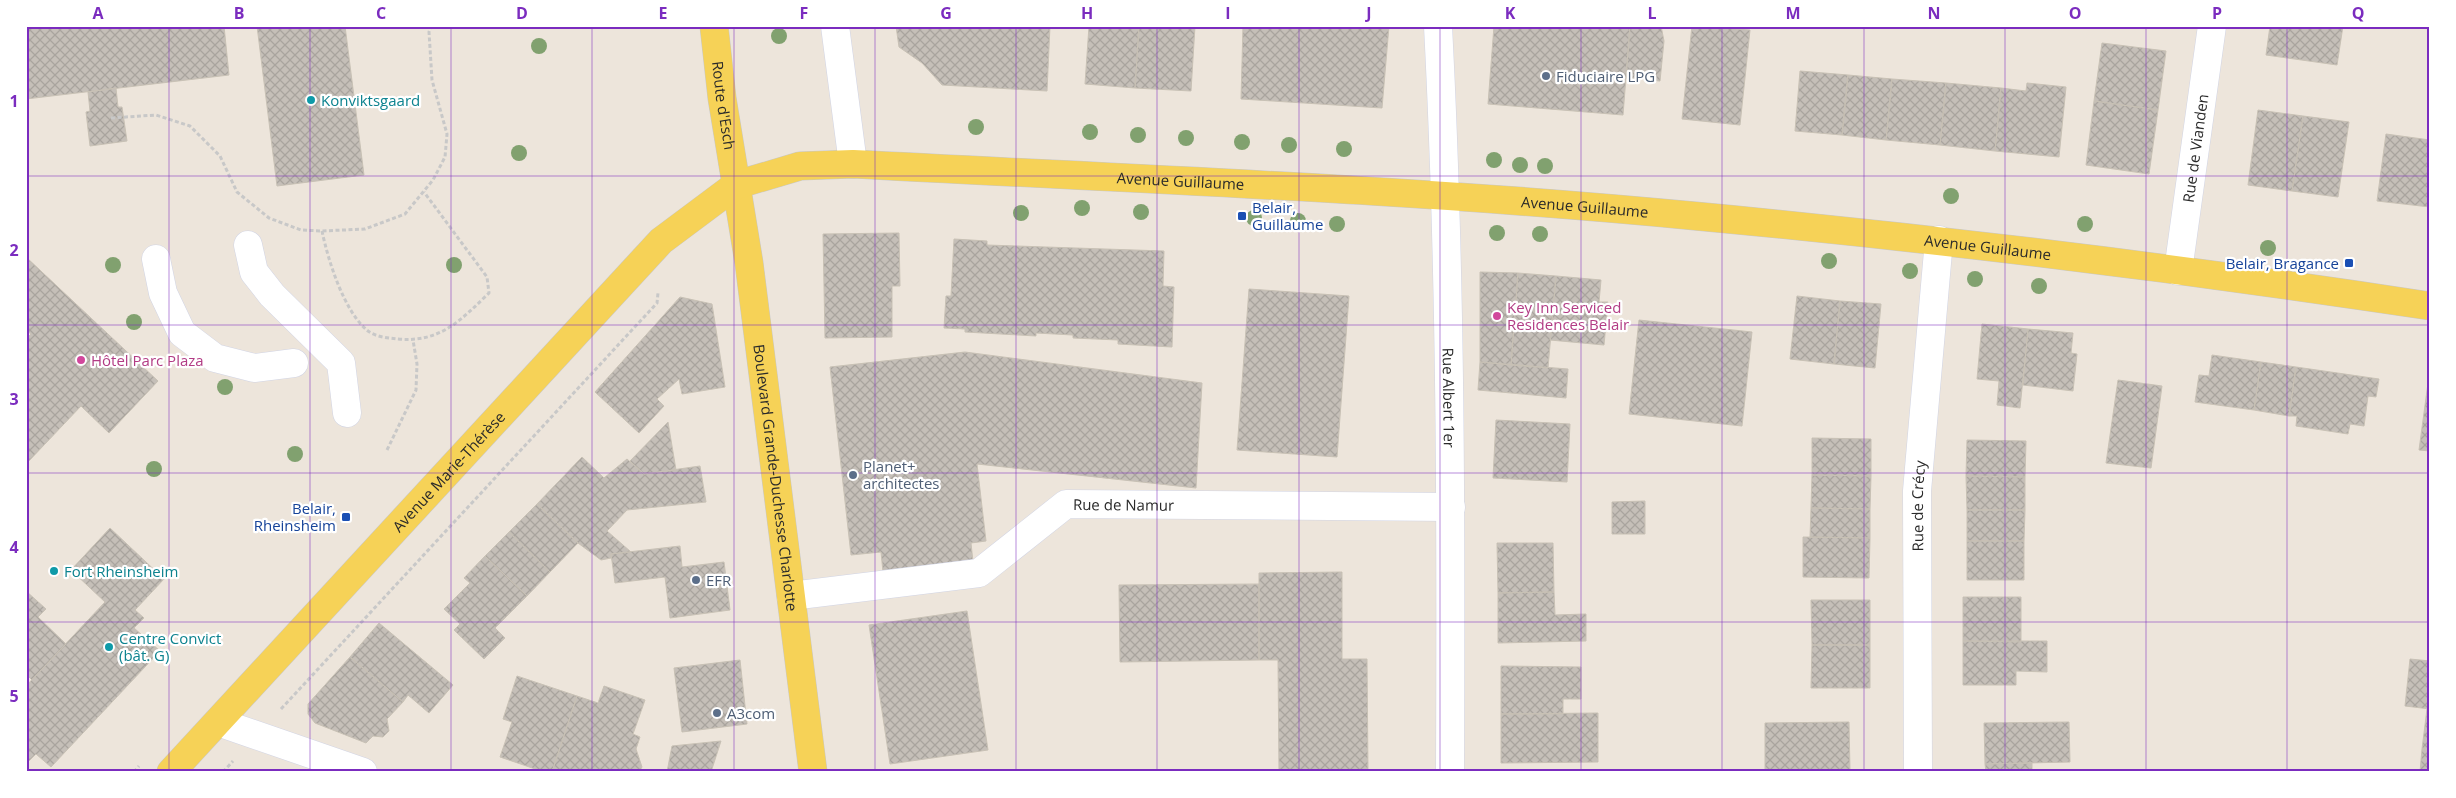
<svg xmlns="http://www.w3.org/2000/svg" width="2456" height="798" font-family="'Open Sans',sans-serif">
	<defs>
		<pattern id="building-cross-hatch" width="8" height="8" patternUnits="userSpaceOnUse" patternTransform="scale(1.25)"><rect width="8" height="8" fill="#c5bfb8"/><path d="M0 0l8 8M0 8l8-8" fill="none" stroke="#a9a49e"/></pattern>
	</defs>
	<rect width="100%" height="100%" fill="#ede5db"/>
	<path fill="url(#building-cross-hatch)" stroke="#c8c1b5" d="M 26,26 L 224,26 L 229,75 L 26,99 Z
		M 257,26 L 345,26 L 364,175 L 277,186 Z
		M 896,26 L 1050,26 L 1047,91 L 942,85 L 922,63 L 899,47 Z
		M 1089,26 L 1139,26 L 1135,88 L 1085,84 Z
		M 1139,26 L 1195,26 L 1191,91 L 1135,88 Z
		M 1243,26 L 1389,26 L 1382,108 L 1241,99 Z
		M 1494,26 L 1630,26 L 1623,115 L 1488,104 Z
		M 1630,26 L 1661,26 L 1664,41 L 1660,81 L 1626,78 Z
		M 1692,26 L 1750,30 L 1740,125 L 1682,119 Z
		M 2343,26 L 2337,65 L 2266,55 L 2270,26 Z
		M 2102,43 L 2166,51 L 2158,110 L 2094,101 Z
		M 1800,71 L 1848,75 L 1842,135 L 1795,131 Z
		M 1848,75 L 1892,79 L 1886,140 L 1842,135 Z
		M 1892,79 L 1946,83 L 1940,145 L 1886,140 Z
		M 1946,83 L 2001,88 L 1995,151 L 1940,145 Z
		M 2027,83 L 2066,87 L 2059,157 L 1995,151 L 2001,88 L 2026,91 Z
		M 116,88 L 118,107 L 122,107 L 127,141 L 90,146 L 86,112 L 90,111 L 88,92 Z
		M 2094,101 L 2158,110 L 2149,174 L 2086,165 Z
		M 2258,110 L 2303,116 L 2292,191 L 2248,185 Z
		M 2303,116 L 2349,122 L 2338,197 L 2292,191 Z
		M 2386,134 L 2430,140 L 2430,207 L 2377,201 Z
		M 899,233 L 900,286 L 892,286 L 892,337 L 825,338 L 823,234 Z
		M 954,239 L 987,241 L 987,245 L 1164,251 L 1163,286 L 1174,287 L 1172,347 L 1118,344 L 1118,340 L 1073,338 L 1073,335 L 1036,333 L 1036,336 L 965,332 L 965,329 L 944,328 L 946,296 L 951,296 Z
		M 26,257 L 158,381 L 109,433 L 81,406 L 26,464 L 26,339 L 31,334 L 26,330 Z
		M 1480,272 L 1518,273 L 1511,365 L 1480,362 Z
		M 1518,273 L 1556,276 L 1548,368 L 1511,365 Z
		M 1556,276 L 1601,280 L 1599,302 L 1608,302 L 1604,345 L 1550,340 Z
		M 1249,289 L 1349,296 L 1337,457 L 1237,450 Z
		M 1797,296 L 1840,301 L 1834,364 L 1790,359 Z
		M 680,297 L 712,304 L 725,387 L 682,394 L 679,379 L 657,399 L 664,406 L 639,433 L 595,392 Z
		M 1840,301 L 1881,304 L 1875,368 L 1834,364 Z
		M 1639,320 L 1752,332 L 1742,426 L 1629,414 Z
		M 1982,324 L 2028,329 L 2020,408 L 1997,405 L 1999,381 L 1977,379 Z
		M 2028,329 L 2073,333 L 2071,353 L 2077,354 L 2073,391 L 2023,385 Z
		M 965,352 L 1202,383 L 1196,488 L 977,464 L 986,541 L 971,543 L 973,562 L 883,572 L 881,552 L 851,555 L 830,367 Z
		M 2212,355 L 2261,362 L 2254,410 L 2195,402 L 2199,375 L 2209,376 Z
		M 1480,362 L 1568,369 L 1566,398 L 1478,390 Z
		M 2261,362 L 2296,367 L 2289,416 L 2254,410 Z
		M 2296,367 L 2379,379 L 2376,397 L 2368,396 L 2364,426 L 2350,424 L 2348,434 L 2296,426 L 2297,416 L 2289,416 Z
		M 2118,380 L 2162,386 L 2151,468 L 2106,463 Z
		M 2428,383 L 2430,384 L 2430,451 L 2419,450 Z
		M 1496,420 L 1570,424 L 1567,482 L 1493,478 Z
		M 668,422 L 676,470 L 644,474 L 630,461 Z
		M 1812,438 L 1871,439 L 1871,476 L 1812,475 Z
		M 1967,440 L 2026,441 L 2025,477 L 1966,476 Z
		M 582,457 L 604,478 L 627,459 L 644,474 L 700,466 L 706,502 L 627,510 L 607,531 L 631,552 L 611,554 L 611,558 L 601,560 L 578,543 L 537,504 Z
		M 1812,475 L 1871,476 L 1870,509 L 1811,508 Z
		M 1966,476 L 2025,477 L 2025,510 L 1967,510 Z
		M 1645,501 L 1645,534 L 1612,534 L 1612,502 Z
		M 537,504 L 578,543 L 550,572 L 509,532 Z
		M 1811,508 L 1870,509 L 1870,538 L 1810,537 Z
		M 1967,510 L 2025,510 L 2024,541 L 1967,541 Z
		M 110,528 L 164,579 L 135,610 L 144,618 L 134,628 L 160,651 L 51,767 L 36,754 L 26,764 L 26,686 L 105,602 L 71,570 Z
		M 509,532 L 550,572 L 527,596 L 485,556 Z
		M 1803,537 L 1870,538 L 1869,578 L 1803,577 Z
		M 1967,541 L 2024,541 L 2024,580 L 1967,580 Z
		M 1497,543 L 1553,543 L 1554,592 L 1498,593 Z
		M 680,546 L 682,567 L 724,562 L 730,610 L 670,618 L 665,577 L 615,583 L 611,554 Z
		M 485,556 L 527,596 L 495,628 L 505,638 L 484,659 L 454,630 L 460,624 L 444,609 L 470,583 L 464,578 Z
		M 1342,572 L 1342,659 L 1367,659 L 1368,772 L 1279,772 L 1278,660 L 1259,660 L 1259,573 Z
		M 1259,584 L 1259,660 L 1120,662 L 1119,585 Z
		M 26,591 L 46,609 L 38,617 L 66,644 L 32,680 L 26,674 Z
		M 1554,592 L 1555,615 L 1586,614 L 1586,641 L 1498,643 L 1498,593 Z
		M 1963,597 L 2021,597 L 2021,642 L 1963,641 Z
		M 1811,600 L 1870,600 L 1870,645 L 1812,645 Z
		M 967,611 L 988,750 L 890,764 L 869,625 Z
		M 379,623 L 453,685 L 429,713 L 408,695 L 403,702 L 350,657 Z
		M 1963,641 L 2047,641 L 2047,672 L 2016,671 L 2016,685 L 1963,685 Z
		M 1812,645 L 1870,645 L 1870,688 L 1811,688 Z
		M 350,657 L 403,702 L 387,719 L 389,731 L 383,737 L 373,736 L 366,743 L 315,723 L 308,714 L 308,704 Z
		M 2410,659 L 2430,661 L 2430,709 L 2405,706 Z
		M 740,660 L 747,724 L 682,732 L 674,668 Z
		M 1501,666 L 1581,667 L 1581,699 L 1563,699 L 1563,714 L 1501,714 Z
		M 517,676 L 577,696 L 552,772 L 544,772 L 500,757 L 512,722 L 503,719 Z
		M 604,686 L 645,700 L 633,734 L 640,737 L 636,749 L 642,767 L 639,772 L 552,772 L 577,696 L 598,703 Z
		M 2427,709 L 2430,709 L 2430,749 L 2422,749 Z
		M 1598,713 L 1598,762 L 1501,763 L 1501,714 Z
		M 1849,722 L 1850,771 L 1765,772 L 1765,723 Z
		M 2069,722 L 2070,762 L 1985,764 L 1984,723 Z
		M 721,741 L 711,772 L 667,772 L 672,746 Z
		M 2422,749 L 2430,749 L 2430,772 L 2420,772 Z
		M 2032,763 L 2032,772 L 1986,772 L 1985,764 Z"/>
	<g fill="none" stroke-linecap="round" stroke-linejoin="round">
		<g stroke="#d1d4e4" stroke-width="29">
			<g id="minor">
				<path d="M 835,26 L 853,164"/>
				<path id="s1" d="M 1438,26 C 1451,275 1451,523 1450,772"/>
				<path d="M 248,245 L 254,272 L 272,295 L 341,363 L 347,413"/>
				<path d="M 156,259 L 163,293 L 182,333 L 215,358 L 254,368 L 294,363"/>
				<path id="s2" d="M 2178,271 L 2212,26"/>
				<path id="s3" d="M 791,596 L 979,573 L 1066,504 L 1451,507"/>
				<path d="M 218,722 L 363,772"/>
				<path id="s4" d="M 1918,772 L 1917,491 L 1939,240"/>
			</g>
		</g>
		<g stroke="#c8c8c8" stroke-width="29">
			<g id="major">
				<path id="s5" d="M 714,26 L 722,98 L 749,263 L 813,772"/>
				<path id="s6" d="M 171,772 L 661,241 L 736,185 L 800,166 L 853,164 C 1133,179 1415,189 1695,216 C 1941,239 2186,269 2430,306"/>
			</g>
		</g>
		<path stroke="#c8c8c8" stroke-width="3" stroke-dasharray="4 2.5" stroke-linecap="butt" d="M 111,118 L 156,115 L 190,126 L 220,156 L 237,192 L 269,218 L 301,230 L 322,231 L 365,229 L 405,214 L 433,180 L 445,157 L 447,134 L 432,80 L 429,32 L 431,26
			M 322,231 C 328,260 344,312 368,331 C 376,337 388,338 398,339 C 440,343 461,320 489,293 L 487,277 L 424,192
			M 387,450 L 416,390 L 417,364 L 413,340
			M 281,709 L 657,303 L 658,293
			M 134,772 L 139,766
			M 223,772 L 233,761"/>
		<use href="#minor" stroke="#fff" stroke-width="28"/>
		<use href="#major" stroke="#f6d257" stroke-width="28"/>
	</g>
	<g fill="#81a16f">
		<circle cx="779" cy="36" r="8"/>
		<circle cx="539" cy="46" r="8"/>
		<circle cx="976" cy="127" r="8"/>
		<circle cx="1090" cy="132" r="8"/>
		<circle cx="1138" cy="135" r="8"/>
		<circle cx="1186" cy="138" r="8"/>
		<circle cx="1242" cy="142" r="8"/>
		<circle cx="1289" cy="145" r="8"/>
		<circle cx="1344" cy="149" r="8"/>
		<circle cx="519" cy="153" r="8"/>
		<circle cx="1494" cy="160" r="8"/>
		<circle cx="1520" cy="165" r="8"/>
		<circle cx="1545" cy="166" r="8"/>
		<circle cx="1951" cy="196" r="8"/>
		<circle cx="1082" cy="208" r="8"/>
		<circle cx="1141" cy="212" r="8"/>
		<circle cx="1021" cy="213" r="8"/>
		<circle cx="1254" cy="218" r="8"/>
		<circle cx="1298" cy="221" r="8"/>
		<circle cx="1337" cy="224" r="8"/>
		<circle cx="2085" cy="224" r="8"/>
		<circle cx="1497" cy="233" r="8"/>
		<circle cx="1540" cy="234" r="8"/>
		<circle cx="2268" cy="248" r="8"/>
		<circle cx="1829" cy="261" r="8"/>
		<circle cx="113" cy="265" r="8"/>
		<circle cx="454" cy="265" r="8"/>
		<circle cx="1910" cy="271" r="8"/>
		<circle cx="1975" cy="279" r="8"/>
		<circle cx="2039" cy="286" r="8"/>
		<circle cx="134" cy="322" r="8"/>
		<circle cx="225" cy="387" r="8"/>
		<circle cx="295" cy="454" r="8"/>
		<circle cx="154" cy="469" r="8"/>
	</g>
	<path fill="none" stroke="#7b2cbf" stroke-width="1" stroke-opacity="0.55" d="M 169,26 L 169,772M 310,26 L 310,772M 451,26 L 451,772M 592,26 L 592,772M 734,26 L 734,772M 875,26 L 875,772M 1016,26 L 1016,772M 1157,26 L 1157,772M 1299,26 L 1299,772M 1440,26 L 1440,772M 1581,26 L 1581,772M 1722,26 L 1722,772M 1864,26 L 1864,772M 2005,26 L 2005,772M 2146,26 L 2146,772M 2287,26 L 2287,772M 26,176 L 2430,176M 26,325 L 2430,325M 26,473 L 2430,473M 26,622 L 2430,622"/>
	<g fill="#5c6f8a" stroke="#fff" stroke-width="2">
		<circle cx="1546" cy="76" r="5"/>
		<circle cx="853" cy="475" r="5"/>
		<circle cx="696" cy="580" r="5"/>
		<circle cx="717" cy="713" r="5"/>
	</g>
	<g fill="#0f9aa8" stroke="#fff" stroke-width="2">
		<circle cx="311" cy="100" r="5"/>
		<circle cx="54" cy="571" r="5"/>
		<circle cx="109" cy="647" r="5"/>
	</g>
	<g fill="#1a4fb4" stroke="#fff" stroke-width="2">
		<rect x="1237" y="211" width="10" height="10" rx="2.5"/>
		<rect x="2344" y="258" width="10" height="10" rx="2.5"/>
		<rect x="341" y="512" width="10" height="10" rx="2.5"/>
	</g>
	<g fill="#d1479c" stroke="#fff" stroke-width="2">
		<circle cx="1497" cy="316" r="5"/>
		<circle cx="81" cy="360" r="5"/>
	</g>
	<g text-anchor="middle" dominant-baseline="central" stroke-width="4.5" stroke-linejoin="round" paint-order="stroke">
		<g font-size="15" fill="#4e5e75" stroke="#fff" text-anchor="start">
			<text x="1556" y="76">Fiduciaire LPG</text>
			<text x="863" y="466">Planet+<tspan x="863" dy="17">architectes</tspan></text>
			<text x="706" y="580">EFR</text>
			<text x="727" y="713">A3com</text>
		</g>
		<g font-size="15" fill="#0d838f" stroke="#fff" text-anchor="start">
			<text x="321" y="100">Konviktsgaard</text>
			<text x="64" y="571">Fort Rheinsheim</text>
			<text x="119" y="638">Centre Convict<tspan x="119" dy="17">(bât. G)</tspan></text>
		</g>
		<g font-size="15" fill="#2a2a2a" stroke="#fff">
			<text stroke="none"><textPath href="#s5" startOffset="80">Route d'Esch</textPath></text>
			<text stroke="none"><textPath href="#s2" startOffset="124">Rue de Vianden</textPath></text>
			<text stroke="none"><textPath href="#s6" startOffset="1264">Avenue Guillaume</textPath></text>
			<text stroke="none"><textPath href="#s6" startOffset="1669">Avenue Guillaume</textPath></text>
			<text stroke="none"><textPath href="#s6" startOffset="2074">Avenue Guillaume</textPath></text>
			<text stroke="none"><textPath href="#s1" startOffset="372">Rue Albert 1er</textPath></text>
			<text stroke="none"><textPath href="#s6" startOffset="409">Avenue Marie-Thérèse</textPath></text>
			<text stroke="none"><textPath href="#s5" startOffset="456">Boulevard Grande-Duchesse Charlotte</textPath></text>
			<text stroke="none"><textPath href="#s3" startOffset="358">Rue de Namur</textPath></text>
			<text stroke="none"><textPath href="#s4" startOffset="266">Rue de Crécy</textPath></text>
		</g>
		<g font-size="15" fill="#164399" stroke="#fff" text-anchor="end">
			<text x="1252" y="207" text-anchor="start">Belair,<tspan x="1252" dy="17">Guillaume</tspan></text>
			<text x="2339" y="263">Belair, Bragance</text>
			<text x="336" y="508">Belair,<tspan x="336" dy="17">Rheinsheim</tspan></text>
		</g>
		<g font-size="15" fill="#b23c85" stroke="#fff" text-anchor="start">
			<text x="1507" y="307">Key Inn Serviced<tspan x="1507" dy="17">Residences Belair</tspan></text>
			<text x="91" y="360">Hôtel Parc Plaza</text>
		</g>
	</g>
	<rect width="2456" height="798" fill="none" stroke="#ffffff" stroke-width="55"/>
	<rect x="28" y="28" width="2400" height="742" fill="none" stroke="#7b2cbf" stroke-width="2"/>
	<g font-size="16" text-anchor="middle" font-weight="bold" fill="#7b2cbf">
		<text x="98" y="19">A</text>
		<text x="239" y="19">B</text>
		<text x="381" y="19">C</text>
		<text x="522" y="19">D</text>
		<text x="663" y="19">E</text>
		<text x="804" y="19">F</text>
		<text x="946" y="19">G</text>
		<text x="1087" y="19">H</text>
		<text x="1228" y="19">I</text>
		<text x="1369" y="19">J</text>
		<text x="1510" y="19">K</text>
		<text x="1652" y="19">L</text>
		<text x="1793" y="19">M</text>
		<text x="1934" y="19">N</text>
		<text x="2075" y="19">O</text>
		<text x="2217" y="19">P</text>
		<text x="2358" y="19">Q</text>
		<text x="14" y="107">1</text>
		<text x="14" y="256">2</text>
		<text x="14" y="405">3</text>
		<text x="14" y="553">4</text>
		<text x="14" y="702">5</text>
	</g>
</svg>
